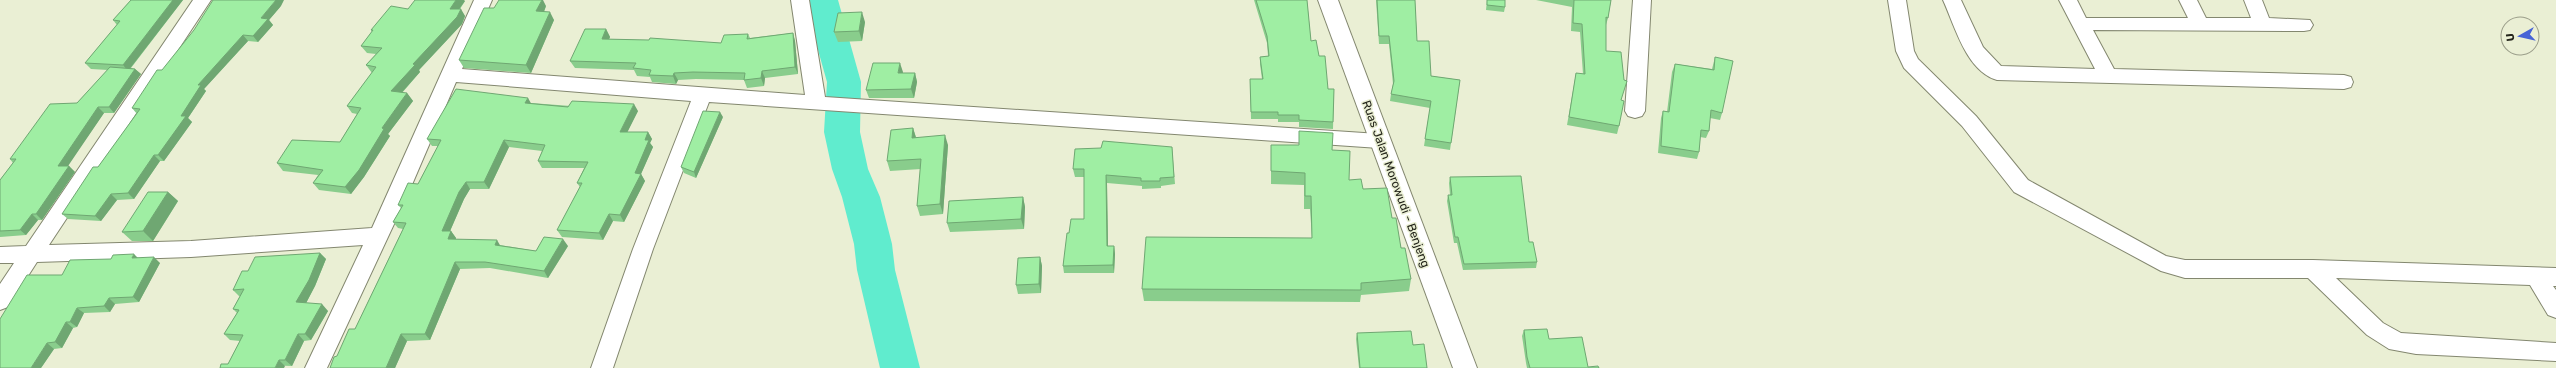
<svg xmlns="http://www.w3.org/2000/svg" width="2556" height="368" font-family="Rubik,sans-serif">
	<rect width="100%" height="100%" fill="#eaefd4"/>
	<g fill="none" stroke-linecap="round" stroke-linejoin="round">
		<path fill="#60ecce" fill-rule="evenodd" d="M 804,0 L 838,0 L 861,82 L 860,132 L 868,169 L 880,197 L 892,244 L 895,270 L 920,368 L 880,368 L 857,270 L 854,244 L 842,197 L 832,169 L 824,132 L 827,82 Z"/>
		<g stroke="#83876f" stroke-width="2">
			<path id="street" d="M 193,0 L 211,0 L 49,245 L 191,241 L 372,228 L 474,0 L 492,0 L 462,69 L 805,95 L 791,0 L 809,0 L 825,97 L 1379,134 L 1386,136 L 1389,141 L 1386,146 L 1379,148 L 709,102 L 653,249 L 613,368 L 591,368 L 633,249 L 691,101 L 456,82 L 408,194 L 327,368 L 305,368 L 363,245 L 191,257 L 37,262 L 8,307 L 0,310 L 0,284 L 14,263 L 0,263 L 0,247 L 26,246 Z
				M 1633,0 L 1651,0 L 1645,111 L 1642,116 L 1635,118 L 1628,116 L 1625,111 Z
				M 1888,0 L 1906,0 L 1914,51 L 1918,59 L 1976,116 L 2028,180 L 2166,256 L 2185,260 L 2313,260 L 2556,268 L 2556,286 L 2553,286 L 2556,290 L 2556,318 L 2548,315 L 2530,285 L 2336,278 L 2383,323 L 2401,333 L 2556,343 L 2556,361 L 2416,354 L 2389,349 L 2367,335 L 2308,278 L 2185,278 L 2161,271 L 2014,192 L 1962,126 L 1904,68 L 1896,51 Z
				M 1943,0 L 1961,0 L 1983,47 L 2001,66 L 2095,69 L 2059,0 L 2077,0 L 2086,18 L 2188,18 L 2179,0 L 2197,0 L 2206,18 L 2251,18 L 2244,0 L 2262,0 L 2269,18 L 2310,20 L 2313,25 L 2310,30 L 2304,31 L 2093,30 L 2114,69 L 2344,75 L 2351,77 L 2353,82 L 2351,87 L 2344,89 L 1997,80 C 1966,71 1955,26 1943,0 Z"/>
		</g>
		<g stroke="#83876f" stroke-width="2">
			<path id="secondary" d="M 1318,0 L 1338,0 L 1477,368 L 1453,368 Z"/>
		</g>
		<use href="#street" fill="#fff" fill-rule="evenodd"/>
		<use href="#secondary" fill="#fff" fill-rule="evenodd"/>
	</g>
	<path fill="#89cd8c" d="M 131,0 L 183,0 L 131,68 L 135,69 L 141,74 L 114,113 L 104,113 L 67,166 L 69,166 L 75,172 L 42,220 L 38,220 L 26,235 L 0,237 L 0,180 L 13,163 L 10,159 L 77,103 L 108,70 L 91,69 L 85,63 L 117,25 L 113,20 Z
		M 1254,0 L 1307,0 L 1311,41 L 1319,56 L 1328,89 L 1334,89 L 1333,129 L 1299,127 L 1299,122 L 1278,122 L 1278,119 L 1251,119 L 1250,79 L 1262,79 L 1260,64 L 1260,57 L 1268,56 L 1267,43 Z
		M 1376,0 L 1415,0 L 1417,41 L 1431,76 L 1460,80 L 1450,150 L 1424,146 L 1430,108 L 1390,101 L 1391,94 L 1393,84 L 1389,44 L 1379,44 Z
		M 1487,0 L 1505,7 L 1504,12 L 1486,10 Z
		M 1536,0 L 1611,0 L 1608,18 L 1606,25 L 1606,51 L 1621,100 L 1619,126 L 1617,134 L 1567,125 L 1576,73 L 1583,74 L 1580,32 L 1571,31 L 1572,7 Z
		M 465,1 L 460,9 L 465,16 L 462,24 L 419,70 L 420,72 L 402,93 L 407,93 L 413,101 L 388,134 L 390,136 L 364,177 L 351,194 L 319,190 L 313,183 L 318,175 L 283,171 L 277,163 L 340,142 L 357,114 L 352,113 L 347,106 L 372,73 L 366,65 L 376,54 L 367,53 L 361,46 L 372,32 L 371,30 L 408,9 Z
		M 281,6 L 269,20 L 273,25 L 258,42 L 248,41 L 204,89 L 206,91 L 188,118 L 192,122 L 164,161 L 160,161 L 134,199 L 117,200 L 101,221 L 68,219 L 62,214 L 98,167 L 137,114 L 132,108 Z
		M 546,6 L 544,12 L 554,20 L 531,73 L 464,68 L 459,60 Z
		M 865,22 L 862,41 L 838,42 L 834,32 Z
		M 606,29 L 610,37 L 609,39 L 721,43 L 748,34 L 750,38 L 793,33 L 795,41 L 798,74 L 765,78 L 764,86 L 747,88 L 744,80 L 696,79 L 678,80 L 676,84 L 652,82 L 650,77 L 637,76 L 634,70 L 575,68 L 570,61 Z
		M 1715,57 L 1722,113 L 1720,120 L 1710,118 L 1709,131 L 1706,138 L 1700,137 L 1699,152 L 1697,159 L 1658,153 L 1661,118 L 1663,111 L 1667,112 L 1672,72 L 1675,64 L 1712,69 Z
		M 903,72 L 903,73 L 915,73 L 917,82 L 914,98 L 869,98 L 866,90 Z
		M 531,103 L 638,111 L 627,132 L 648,132 L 652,139 L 650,143 L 653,147 L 641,174 L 645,181 L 624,222 L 613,221 L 603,240 L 562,237 L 557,230 L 580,187 L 577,183 L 584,168 L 542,168 L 538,161 L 542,151 L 509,147 L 489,189 L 470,189 L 464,199 L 450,231 L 451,231 L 456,238 L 456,239 L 500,245 L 536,251 L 568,246 L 548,278 L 490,268 L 460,269 L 430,340 L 407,341 L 395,368 L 330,368 L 355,329 L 403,229 L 398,228 L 393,222 L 401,208 L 398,205 L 418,184 L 438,146 L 432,146 L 427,139 Z
		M 723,117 L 696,178 L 684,173 L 681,167 Z
		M 913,128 L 916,137 L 948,145 L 943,214 L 920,216 L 917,206 L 921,169 L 890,171 L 887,161 Z
		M 1299,131 L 1332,150 L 1349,180 L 1363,189 L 1392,218 L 1411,279 L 1409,291 L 1361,295 L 1360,302 L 1144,301 L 1142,289 L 1312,238 L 1310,209 L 1304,209 L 1304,185 L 1271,184 L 1271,145 L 1299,145 Z
		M 1172,147 L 1175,184 L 1161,186 L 1161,188 L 1142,189 L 1142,186 L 1107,183 L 1108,246 L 1114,246 L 1115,254 L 1114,273 L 1064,273 L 1063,266 L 1069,233 L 1084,219 L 1084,177 L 1075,177 L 1073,169 Z
		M 1450,177 L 1529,242 L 1537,262 L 1536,268 L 1463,270 L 1457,243 L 1454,243 L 1447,201 L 1448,195 L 1450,195 L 1449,183 Z
		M 168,192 L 178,201 L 153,241 L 132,241 L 122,232 Z
		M 1023,197 L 1025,207 L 1024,229 L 950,232 L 947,223 Z
		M 320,253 L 326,259 L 315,286 L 306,303 L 328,311 L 311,340 L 304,341 L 292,366 L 228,364 L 240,341 L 230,340 L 224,334 L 237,313 L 233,309 L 240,296 L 239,296 L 233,290 L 248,271 Z
		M 1040,257 L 1042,266 L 1041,293 L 1018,294 L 1016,285 Z
		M 138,258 L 160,263 L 139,302 L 115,304 L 110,312 L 84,313 L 77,327 L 73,328 L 62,348 L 54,349 L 41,368 L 62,275 Z
		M 1524,330 L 1549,339 L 1588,367 L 1599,368 L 1527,368 L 1526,363 L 1522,336 Z
		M 1357,333 L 1413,345 L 1427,368 L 1359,368 L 1356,339 Z"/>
	<path fill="#6fa772" d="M 173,0 L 183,0 L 128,71 L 123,65 Z
		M 276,0 L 284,0 L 281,6 L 269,20 L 273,25 L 258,42 L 253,36 L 261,18 Z
		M 456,0 L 464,0 L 465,1 L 454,16 L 450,9 Z
		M 542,0 L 543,0 L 546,6 L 541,19 L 536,11 Z
		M 461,9 L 465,16 L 462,24 L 419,70 L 420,72 L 396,99 L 391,91 L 413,64 Z
		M 550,12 L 554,20 L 531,73 L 526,65 Z
		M 862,12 L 865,22 L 862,41 L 859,31 Z
		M 606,29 L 610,37 L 606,47 L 602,39 Z
		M 793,33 L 795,41 L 798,74 L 795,67 Z
		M 243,35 L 248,41 L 204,89 L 206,91 L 188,118 L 192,122 L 164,161 L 158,155 L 181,116 L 198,85 Z
		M 900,63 L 903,72 L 900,82 L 898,73 Z
		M 135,69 L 141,74 L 114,113 L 109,107 Z
		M 762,71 L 765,78 L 764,86 L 761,78 Z
		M 674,73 L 678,80 L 676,84 L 673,76 Z
		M 915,73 L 917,82 L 914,98 L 911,89 Z
		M 407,93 L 413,101 L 388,134 L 390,136 L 364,177 L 351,194 L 345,187 L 382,128 Z
		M 528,98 L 532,105 L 525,103 Z
		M 634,104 L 638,111 L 624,139 L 620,132 Z
		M 98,107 L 104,113 L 64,172 L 58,166 Z
		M 720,112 L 723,117 L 696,178 L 694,172 Z
		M 913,128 L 916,138 L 912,138 Z
		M 648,132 L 652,139 L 650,143 L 653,147 L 641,174 L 645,181 L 624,222 L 620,215 L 645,140 Z
		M 945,135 L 948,145 L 943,214 L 940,204 Z
		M 504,140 L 509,147 L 489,189 L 484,182 Z
		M 154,155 L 160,161 L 134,199 L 128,193 Z
		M 69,166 L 75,172 L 42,220 L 36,214 Z
		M 1106,175 L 1107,183 L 1108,254 L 1107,246 Z
		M 466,182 L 470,189 L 464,199 L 447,238 L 442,231 L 459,192 Z
		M 168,192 L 178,201 L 153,241 L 143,231 Z
		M 111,194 L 117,200 L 101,221 L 95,216 Z
		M 1023,197 L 1025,207 L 1024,229 L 1021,219 Z
		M 32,214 L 38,220 L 26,235 L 20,230 Z
		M 609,214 L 613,221 L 603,240 L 599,233 Z
		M 451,231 L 456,238 L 453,246 L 448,239 Z
		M 563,239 L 568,246 L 548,278 L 544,271 Z
		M 497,240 L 501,247 L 495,245 Z
		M 1114,246 L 1115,254 L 1114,273 L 1113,265 Z
		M 320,253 L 326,259 L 315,286 L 303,309 L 296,302 Z
		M 134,254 L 140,260 L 132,258 Z
		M 154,257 L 160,263 L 139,302 L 133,297 Z
		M 1040,257 L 1042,266 L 1041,293 L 1039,284 Z
		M 455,262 L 460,269 L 430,340 L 425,334 Z
		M 109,298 L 115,304 L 110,312 L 104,306 Z
		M 322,304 L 328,311 L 311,340 L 305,334 Z
		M 77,308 L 84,313 L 77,327 L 70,322 Z
		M 66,322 L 73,328 L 62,348 L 55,342 Z
		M 298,334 L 304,341 L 292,366 L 285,360 Z
		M 401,334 L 407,341 L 395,368 L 386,368 Z
		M 47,343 L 54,349 L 41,368 L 31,368 Z
		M 279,360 L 285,366 L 284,368 L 275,368 Z"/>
	<path fill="#9feea3" stroke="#6fa772" d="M 131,0 L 173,0 L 123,65 L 85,63 L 120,21 L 113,20 Z
		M 213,0 L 276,0 L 261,18 L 268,19 L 253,36 L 243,35 L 198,85 L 201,85 L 181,116 L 186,116 L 158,155 L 154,155 L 128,193 L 111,194 L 95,216 L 62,214 L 93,167 L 98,167 L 140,109 L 132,108 L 157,70 L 162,70 L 194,30 Z
		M 415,0 L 456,0 L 450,9 L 461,9 L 457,17 L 413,64 L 415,65 L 391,91 L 407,93 L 382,128 L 384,129 L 359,170 L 345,187 L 313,183 L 323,170 L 277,163 L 292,140 L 340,142 L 361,108 L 347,106 L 376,67 L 366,65 L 382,48 L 361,46 L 373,30 L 371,30 L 391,6 L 408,9 Z
		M 499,0 L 542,0 L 536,11 L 550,12 L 526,65 L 459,60 L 484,8 L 494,8 Z
		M 1256,0 L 1307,0 L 1311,41 L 1316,40 L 1319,56 L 1325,56 L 1328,89 L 1334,89 L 1333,122 L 1299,120 L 1299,115 L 1278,115 L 1278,112 L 1251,112 L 1250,79 L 1263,79 L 1260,57 L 1269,56 L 1267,36 Z
		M 1377,0 L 1415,0 L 1417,41 L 1429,41 L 1431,76 L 1460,80 L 1451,143 L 1425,139 L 1431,101 L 1391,94 L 1394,81 L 1389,36 L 1379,36 Z
		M 1487,0 L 1505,0 L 1505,7 L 1487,5 Z
		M 1574,0 L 1611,0 L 1608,18 L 1606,17 L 1606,51 L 1621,52 L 1624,80 L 1627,81 L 1621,100 L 1624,101 L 1619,126 L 1569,117 L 1576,73 L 1585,74 L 1582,24 L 1573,23 Z
		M 862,12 L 859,31 L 834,32 L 838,13 Z
		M 585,29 L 606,29 L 602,39 L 649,40 L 650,38 L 721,43 L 724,35 L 748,34 L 747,39 L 793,33 L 795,67 L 762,71 L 761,78 L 744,80 L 745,73 L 693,72 L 674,73 L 673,76 L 649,75 L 651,70 L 633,68 L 636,63 L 570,61 Z
		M 1715,57 L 1733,61 L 1722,113 L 1711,110 L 1709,131 L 1701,130 L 1699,152 L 1661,146 L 1663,111 L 1669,112 L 1675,64 L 1714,70 Z
		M 873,63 L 900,63 L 898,73 L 915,73 L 911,89 L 866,90 Z
		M 110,67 L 135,69 L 109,107 L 98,107 L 58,166 L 69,166 L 36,214 L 32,214 L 20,230 L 0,231 L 0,180 L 16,159 L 10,159 L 50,104 L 77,103 Z
		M 456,89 L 528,98 L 525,103 L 568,107 L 572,101 L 634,104 L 620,132 L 648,132 L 645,140 L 649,140 L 635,173 L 641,174 L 620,215 L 609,214 L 599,233 L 557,230 L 582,183 L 577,183 L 588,162 L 538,161 L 545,145 L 504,140 L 484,182 L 466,182 L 459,192 L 442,231 L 451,231 L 448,239 L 497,240 L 495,245 L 536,251 L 544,237 L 563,239 L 544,271 L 485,262 L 455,262 L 425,334 L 401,334 L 386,368 L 330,368 L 334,357 L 337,356 L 349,329 L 355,329 L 406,223 L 393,222 L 403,205 L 398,205 L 408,183 L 418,184 L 441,140 L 427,139 Z
		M 703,111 L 720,112 L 694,172 L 681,167 Z
		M 913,128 L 912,138 L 945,135 L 940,204 L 917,206 L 921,159 L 887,161 L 891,130 Z
		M 1299,131 L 1333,133 L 1332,150 L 1350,151 L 1349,180 L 1361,179 L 1363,189 L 1387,188 L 1392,218 L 1396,218 L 1401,248 L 1405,248 L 1411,279 L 1361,283 L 1361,290 L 1142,289 L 1146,237 L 1312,238 L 1311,196 L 1305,196 L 1305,173 L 1271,171 L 1271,145 L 1299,145 Z
		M 1103,141 L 1172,147 L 1174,177 L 1160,178 L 1160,181 L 1141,181 L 1141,178 L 1106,175 L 1107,246 L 1114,246 L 1113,265 L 1063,266 L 1067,233 L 1069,233 L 1071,219 L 1084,219 L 1084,169 L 1073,169 L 1075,149 L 1101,148 Z
		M 1521,176 L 1529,242 L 1533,242 L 1537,262 L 1464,264 L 1458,237 L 1455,237 L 1448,195 L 1452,195 L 1450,177 Z
		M 148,192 L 168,192 L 143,231 L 122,232 Z
		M 1023,197 L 1021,219 L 947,223 L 949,201 Z
		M 320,253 L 309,280 L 296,302 L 322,304 L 305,334 L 298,334 L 285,360 L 279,360 L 275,368 L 220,368 L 221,364 L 228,364 L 243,335 L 224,334 L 239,310 L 233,309 L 244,289 L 233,290 L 242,271 L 248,271 L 255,257 Z
		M 134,254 L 132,258 L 154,257 L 133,297 L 109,298 L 104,306 L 77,308 L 70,322 L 66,322 L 55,342 L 47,343 L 31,368 L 0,368 L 0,319 L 27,275 L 62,275 L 70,260 L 111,259 L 113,255 Z
		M 1040,257 L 1039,284 L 1016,285 L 1018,258 Z
		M 1547,329 L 1549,339 L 1582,337 L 1588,367 L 1598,366 L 1599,368 L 1530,368 L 1527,357 L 1524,330 Z
		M 1411,331 L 1413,345 L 1424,344 L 1427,368 L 1360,368 L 1357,333 Z"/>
	<g text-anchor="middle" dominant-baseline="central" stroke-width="3" stroke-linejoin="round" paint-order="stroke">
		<g font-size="12" fill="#24251b" stroke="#eaefd4">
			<text transform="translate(1396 184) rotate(70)">Ruas Jalan Morowudi - Benjeng</text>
		</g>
	</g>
	<g transform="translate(2520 36) rotate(262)"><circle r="19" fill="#eaefd4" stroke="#9b9e8a"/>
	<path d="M0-3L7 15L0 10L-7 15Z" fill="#4663d6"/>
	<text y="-6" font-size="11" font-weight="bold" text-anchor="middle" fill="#24251b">U</text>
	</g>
</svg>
